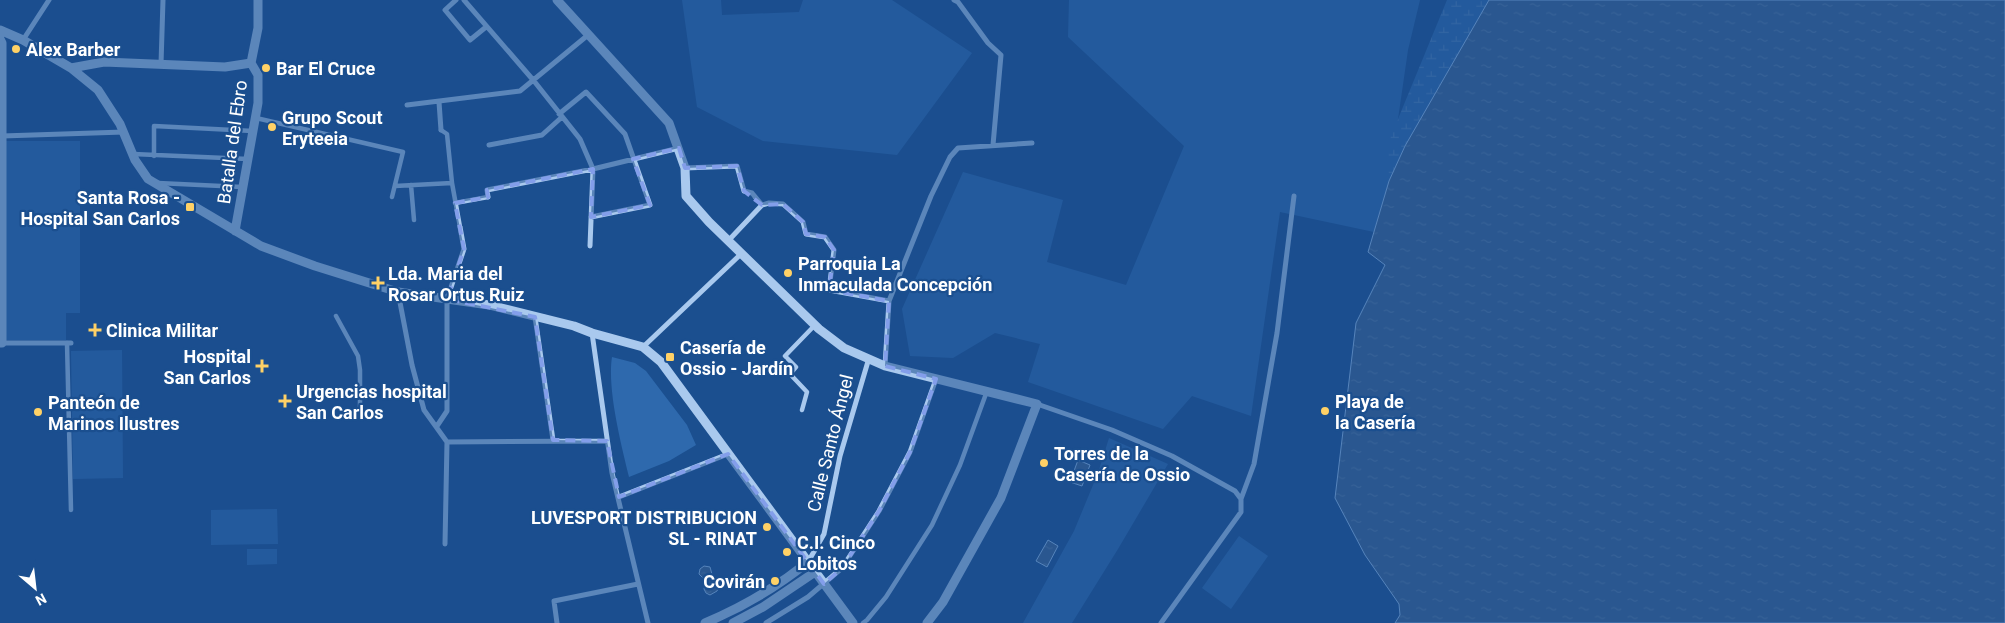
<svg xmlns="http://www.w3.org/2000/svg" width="2005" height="623" font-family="Roboto,sans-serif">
	<defs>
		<pattern id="wetland-marsh" width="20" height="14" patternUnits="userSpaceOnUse" patternTransform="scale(1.25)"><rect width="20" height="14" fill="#2e69ad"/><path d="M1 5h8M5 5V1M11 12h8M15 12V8" fill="none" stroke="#4d80b9"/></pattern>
		<pattern id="water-ripples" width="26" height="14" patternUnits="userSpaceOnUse" patternTransform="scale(1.25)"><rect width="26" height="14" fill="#3c6290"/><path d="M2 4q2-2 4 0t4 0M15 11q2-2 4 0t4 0" fill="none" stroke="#597aa1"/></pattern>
	</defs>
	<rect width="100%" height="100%" fill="#1b4f8f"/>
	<path fill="#2e69ad" d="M 682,0 L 721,0 L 722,15 L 799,12 L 803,0 L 892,0 L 972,53 L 897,155 L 763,141 L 697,107 Z
		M 1069,0 L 1420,0 L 1408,50 L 1389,181 L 1374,232 L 1280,212 L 1251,416 L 1192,396 L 1163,429 L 1028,382 L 1040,344 L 995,333 L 953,358 L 910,356 L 902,309 L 963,172 L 1063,200 L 1047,262 L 1126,285 L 1184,146 L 1068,37 Z
		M 6,141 L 80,141 L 80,313 L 66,313 L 66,340 L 6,340 Z
		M 122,350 L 123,478 L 73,479 L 71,351 Z
		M 612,357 L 635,363 L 646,371 L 687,425 L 696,445 L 669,461 L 629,477 C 621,444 607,389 612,357 Z
		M 1109,438 L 1168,464 L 1118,549 L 1072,623 L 1023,623 L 1074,531 L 1098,473 Z
		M 277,509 L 278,544 L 211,545 L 211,510 Z
		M 1239,536 L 1268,556 L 1231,609 L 1202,588 Z
		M 247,549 L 277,549 L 277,564 L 247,565 Z"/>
	<path fill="url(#wetland-marsh)" d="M 1447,0 L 1495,0 L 1405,146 L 1389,181 L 1387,160 L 1391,136 Z"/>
	<path fill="url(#water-ripples)" stroke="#9cc4f0" d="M 1489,0 L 2005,0 L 2005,623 L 1395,623 L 1400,615 L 1399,604 L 1365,555 L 1335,498 L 1356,323 L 1385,265 L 1368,252 L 1389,181 L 1405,146 Z
		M 1078,460 L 1090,465 L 1082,486 L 1070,482 Z
		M 1048,540 L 1058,546 L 1047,567 L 1036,561 Z
		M 704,566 L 710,567 L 713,578 L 719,579 L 721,582 L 717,591 L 710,595 L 706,593 L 704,589 L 706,581 L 699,574 L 700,569 Z"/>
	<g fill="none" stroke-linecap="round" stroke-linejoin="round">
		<path stroke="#a9c9ee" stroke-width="4.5" d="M 256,118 L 403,152 L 392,197
			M 441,130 L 447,134 L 452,183 L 460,227
			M 133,154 L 248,159
			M 154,156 L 154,126 L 253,131
			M 158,183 L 242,187
			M 411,185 L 414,220
			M 395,186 L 452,183
			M 455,203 L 488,197
			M 336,316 L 358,356 L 360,370 L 360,416
			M 67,343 L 71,510
			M 802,410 L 807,392 L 790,374 L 796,367 L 785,356 L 815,325
			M 863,623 L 867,620 L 886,597 L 932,525 L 960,465 L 987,391"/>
		<path stroke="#a9c9ee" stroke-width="5" d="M 456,0 L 445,10 L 470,40 L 486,27
			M 464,0 L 534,81 L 580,139 L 593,169 L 590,246
			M 954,0 L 958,2 L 988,43 L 1001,55 L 993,145
			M 23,40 L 49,0
			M 161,64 L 163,0
			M 439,102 L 441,130
			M 407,105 L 520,91 L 588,35
			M 559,114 L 586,92 L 625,134 L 650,205 L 591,217
			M 2,136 L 124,132
			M 489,145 L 542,135 L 562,117
			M 685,168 L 737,166 L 744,191 L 752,193 L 762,205
			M 488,197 L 487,190 L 593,169 L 679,148
			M 728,241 L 762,205 L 769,203 L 783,204 L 803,222 L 806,234 L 825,237 L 834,250 L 829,290 L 889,301
			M 398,292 L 412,365 L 424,410 L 447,442
			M 535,317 L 553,440
			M 592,333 L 612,473 L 648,623
			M 2,343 L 71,343
			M 643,347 L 741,254
			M 885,366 L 889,301 L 931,196 L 950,157 L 958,148 L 1032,143
			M 1037,404 L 1112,430 L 1172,456 L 1235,491 L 1241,499 L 1241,512 L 1161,623
			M 437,426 L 447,411 L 447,299 L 464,249 L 460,227
			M 447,442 L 607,441
			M 619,497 L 728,454
			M 1241,499 L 1254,464 L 1277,333 L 1294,196
			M 445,544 L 447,442
			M 808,562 L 824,534 L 840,456 L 869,358
			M 557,623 L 554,601 L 638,584
			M 766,623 L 808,597 L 842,568 L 879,511 L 910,452 L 936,379"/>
		<path stroke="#a9c9ee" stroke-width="9" d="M 557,0 L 669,123 L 685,168 L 686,196 L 709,222 L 819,329 L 844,348 L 885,366 L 1037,404 L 1001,498 L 943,602 L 927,623
			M 0,30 L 23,40 L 71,68 L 98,90 L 120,124 L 135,160 L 148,179 L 261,246 L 315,266 L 398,292 L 489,305 L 574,326 L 592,333 L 643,347 L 661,362 L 853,623
			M 0,39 L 2,43 L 2,343 L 0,343
			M 71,68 L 104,62 L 225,67 L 251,63
			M 235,231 L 258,103 L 258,75 L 251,63 L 258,28 L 258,0
			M 705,623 C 741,608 778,586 808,562
			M 733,623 L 763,607 L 815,572"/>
	</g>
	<path d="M0 0H2005V623H0ZM 679,148 L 685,168 L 737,166 L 744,191 L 762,205 L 783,204 L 803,222 L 806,234 L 825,237 L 834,250 L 829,290 L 889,301 L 885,366 L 936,379 L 910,452 L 879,511 L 842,568 L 824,584 L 728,454 L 619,497 L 607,441 L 553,440 L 535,317 L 447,299 L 464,249 L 455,203 L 488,197 L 487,190 L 593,169 L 591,217 L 650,205 L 633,159 Z" fill="#1b4f8f" fill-opacity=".55" fill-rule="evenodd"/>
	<path fill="none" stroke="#839eea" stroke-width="4" stroke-dasharray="10 6" stroke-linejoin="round" d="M 679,148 L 685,168 L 737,166 L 744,191 L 762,205 L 783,204 L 803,222 L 806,234 L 825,237 L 834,250 L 829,290 L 889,301 L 885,366 L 936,379 L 910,452 L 879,511 L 842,568 L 824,584 L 728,454 L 619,497 L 607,441 L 553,440 L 535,317 L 447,299 L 464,249 L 455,203 L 488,197 L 487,190 L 593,169 L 591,217 L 650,205 L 633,159 Z"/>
	<g fill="#ffd166" stroke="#1b4f8f" stroke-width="2">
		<circle cx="16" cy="49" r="5"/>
		<circle cx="266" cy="68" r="5"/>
		<circle cx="272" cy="127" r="5"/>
		<rect x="185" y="202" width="10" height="10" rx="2.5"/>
		<circle cx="788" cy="273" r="5"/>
		<path d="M375.5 275.5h5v5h5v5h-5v5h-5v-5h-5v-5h5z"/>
		<path d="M92.5 322.5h5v5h5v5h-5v5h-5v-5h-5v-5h5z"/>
		<rect x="665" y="352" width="10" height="10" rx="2.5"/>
		<path d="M259.5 358.5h5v5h5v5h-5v5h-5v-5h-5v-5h5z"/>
		<path d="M282.5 393.5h5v5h5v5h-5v5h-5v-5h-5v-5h5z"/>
		<circle cx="1325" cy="411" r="5"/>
		<circle cx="38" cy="412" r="5"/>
		<circle cx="1044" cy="463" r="5"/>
		<circle cx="767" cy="527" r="5"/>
		<circle cx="787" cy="552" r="5"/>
		<circle cx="775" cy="581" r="5"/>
	</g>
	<g text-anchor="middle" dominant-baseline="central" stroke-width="4.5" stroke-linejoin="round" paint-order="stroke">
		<g font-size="18" font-weight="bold" fill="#fff" stroke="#1b4f8f" text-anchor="start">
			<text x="26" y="49">Alex Barber</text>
			<text x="276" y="68">Bar El Cruce</text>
			<text x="282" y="117">Grupo Scout<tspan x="282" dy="21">Eryteeia</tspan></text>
			<text x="180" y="197" text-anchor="end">Santa Rosa -<tspan x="180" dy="21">Hospital San Carlos</tspan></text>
			<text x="798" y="263">Parroquia La<tspan x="798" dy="21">Inmaculada Concepción</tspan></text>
			<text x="388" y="273">Lda. Maria del<tspan x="388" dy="21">Rosar Ortus Ruiz</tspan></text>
			<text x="106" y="330">Clinica Militar</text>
			<text x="680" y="347">Casería de<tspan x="680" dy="21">Ossio - Jardín</tspan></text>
			<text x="251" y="356" text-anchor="end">Hospital<tspan x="251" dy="21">San Carlos</tspan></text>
			<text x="296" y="391">Urgencias hospital<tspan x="296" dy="21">San Carlos</tspan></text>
			<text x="1335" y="401">Playa de<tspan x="1335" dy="21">la Casería</tspan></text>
			<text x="48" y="402">Panteón de<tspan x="48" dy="21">Marinos Ilustres</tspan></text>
			<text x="1054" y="453">Torres de la<tspan x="1054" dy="21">Casería de Ossio</tspan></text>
			<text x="757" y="517" text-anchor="end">LUVESPORT DISTRIBUCION<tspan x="757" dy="21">SL - RINAT</tspan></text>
			<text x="797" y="542">C.I. Cinco<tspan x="797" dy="21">Lobitos</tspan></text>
			<text x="765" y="581" text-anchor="end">Covirán</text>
		</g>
		<g font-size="18" fill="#fff" stroke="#1b4f8f">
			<text transform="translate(232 142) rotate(-82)">Batalla del Ebro</text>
			<text transform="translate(830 443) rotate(-76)">Calle Santo Ángel</text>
		</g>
	</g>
	<g transform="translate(35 588) rotate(152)" stroke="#1b4f8f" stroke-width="4" paint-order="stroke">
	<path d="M0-4L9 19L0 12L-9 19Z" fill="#ffffff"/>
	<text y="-8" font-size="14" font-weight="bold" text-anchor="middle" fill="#ffffff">N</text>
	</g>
</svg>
